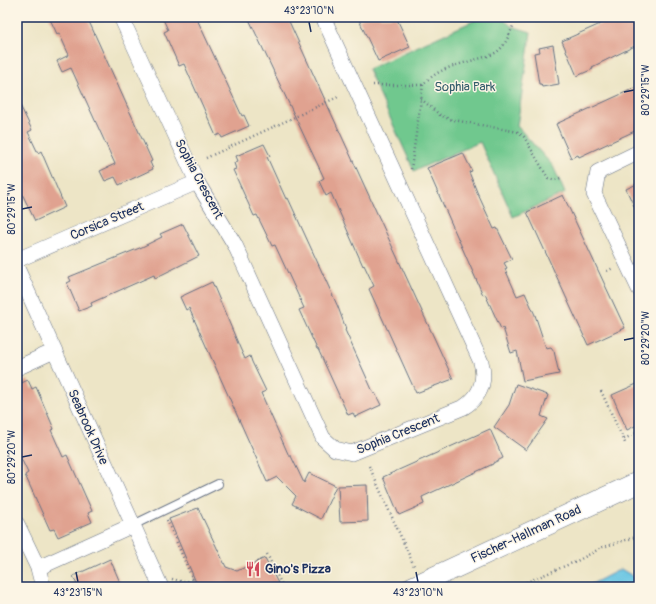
<svg xmlns="http://www.w3.org/2000/svg" width="656" height="604" font-family="Pangolin,sans-serif">
	<rect width="100%" height="100%" fill="#fcf5e5"/>
	<filter id="ink" filterUnits="userSpaceOnUse"><feTurbulence type="fractalNoise" baseFrequency=".025" numOctaves="2"/><feDisplacementMap in="SourceGraphic" scale="8" xChannelSelector="R" yChannelSelector="G"/><feConvolveMatrix kernelMatrix="1 2 1 2 8 2 1 2 1" color-interpolation-filters="sRGB"/></filter>
	<filter id="wash" filterUnits="userSpaceOnUse"><feTurbulence type="fractalNoise" baseFrequency=".012" numOctaves="4" result="noise"/><feDisplacementMap in="SourceGraphic" scale="16" xChannelSelector="R" yChannelSelector="G"/><feGaussianBlur stdDeviation="0.9" result="paint"/><feColorMatrix in="noise" values="0 0 0 0 0 0 0 0 0 0 0 0 0 0 0 0 0 1.4 0 .05"/><feComposite in="paint" operator="in"/></filter>
	<g filter="url(#wash)">
		<rect width="100%" height="100%" fill="#ede5c6"/>
		<path fill="#6fc88e" stroke="#457c76" d="M 482,17 L 501,17 L 511,26 L 531,32 L 517,126 L 553,166 L 565,193 L 513,217 L 480,142 L 414,171 L 368,69 Z"/>
		<path fill="#65c4e3" stroke="#407aa0" d="M 621,569 L 639,580 L 639,587 L 586,587 Z"/>
		<g id="blocks">
			<path fill="#e0a290" d="M 49,17 L 87,17 L 152,161 L 150,162 L 153,169 L 119,185 L 115,177 L 105,181 L 100,171 L 115,164 L 71,68 L 62,72 L 57,61 L 69,55 L 59,33 L 57,34 Z
				M 162,17 L 196,17 L 242,116 L 244,115 L 249,126 L 222,138 L 220,134 L 216,136 L 184,64 L 179,66 L 164,32 L 168,30 Z
				M 248,17 L 287,17 L 453,379 L 416,393 L 369,289 L 374,286 L 364,265 L 363,266 L 331,193 L 326,196 L 319,181 L 324,178 Z
				M 367,17 L 396,17 L 410,47 L 378,61 L 359,20 Z
				M 616,17 L 639,17 L 639,44 L 592,67 L 593,69 L 577,76 L 562,41 Z
				M 553,45 L 559,84 L 542,87 L 541,84 L 539,84 L 534,53 L 540,52 L 539,48 Z
				M 639,86 L 639,129 L 579,157 L 578,155 L 571,158 L 556,124 Z
				M 17,99 L 32,130 L 28,132 L 38,153 L 41,151 L 65,207 L 35,221 L 17,183 Z
				M 264,144 L 270,156 L 267,157 L 286,199 L 288,198 L 338,307 L 346,329 L 345,330 L 374,394 L 375,393 L 381,405 L 355,417 L 353,413 L 348,415 L 318,349 L 317,349 L 299,310 L 304,308 L 275,245 L 272,246 L 257,215 L 254,216 L 233,170 L 236,169 L 234,163 L 238,161 L 236,156 Z
				M 463,153 L 472,171 L 469,172 L 477,192 L 494,229 L 497,228 L 512,259 L 504,263 L 507,268 L 505,269 L 517,296 L 525,293 L 535,315 L 546,348 L 551,347 L 554,351 L 559,374 L 523,381 L 517,351 L 511,353 L 503,328 L 501,329 L 485,294 L 483,295 L 427,168 Z
				M 639,183 L 639,217 L 626,189 Z
				M 563,195 L 625,328 L 588,345 L 527,212 Z
				M 183,224 L 199,256 L 155,278 L 154,275 L 91,303 L 92,306 L 79,311 L 67,283 L 71,281 L 69,277 L 142,247 L 162,237 L 160,234 Z
				M 212,282 L 240,348 L 245,359 L 250,356 L 252,362 L 266,391 L 261,393 L 289,456 L 291,456 L 304,483 L 309,473 L 336,486 L 321,519 L 292,504 L 296,496 L 277,477 L 267,482 L 189,308 L 186,310 L 180,297 Z
				M 28,380 L 32,389 L 36,387 L 54,429 L 51,430 L 63,457 L 67,455 L 92,511 L 88,513 L 92,522 L 58,537 L 54,529 L 50,530 L 25,475 L 28,473 L 17,450 L 17,385 Z
				M 639,383 L 639,424 L 627,430 L 612,395 Z
				M 516,384 L 548,395 L 541,416 L 548,419 L 526,450 L 494,427 L 509,405 Z
				M 490,429 L 503,458 L 493,463 L 493,464 L 422,497 L 424,504 L 399,515 L 383,477 Z
				M 367,485 L 368,521 L 340,522 L 338,486 Z
				M 198,508 L 226,567 L 237,571 L 265,558 L 280,587 L 198,587 L 169,519 Z
				M 110,559 L 122,587 L 78,587 L 73,576 Z"/>
		</g>
	</g>
	<g filter="url(#ink)">
		<use href="#blocks" fill-opacity="0" stroke="#646f82" stroke-width="1"/>
		<g fill="none" stroke-linecap="round" stroke-linejoin="round">
			<g stroke="#646f82" stroke-width="10">
				<path id="service" d="M 133,525 L 218,484"/>
			</g>
			<g stroke="#646f82" stroke-width="16">
				<path id="minor" d="M 121,17 L 197,182 L 235,245 L 323,438 L 335,449 L 352,453 L 464,407 C 481,396 486,381 481,362 L 323,17
					M 639,152 L 598,172 L 594,194 L 639,289
					M 17,260 L 197,182
					M 17,268 L 161,587
					M 17,368 L 54,351
					M 17,524 L 38,568 L 43,587
					M 38,568 L 133,525"/>
			</g>
			<g stroke="#646f82" stroke-width="22">
				<path id="secondary" d="M 413,587 L 639,482"/>
			</g>
			<path stroke="#646f82" stroke-width="2.5" stroke-dasharray="1 3" stroke-linecap="butt" d="M 373,85 L 423,85
				M 421,99 L 440,115 L 449,119 L 518,132 L 524,137 L 548,178 L 555,180 L 561,178
				M 206,158 L 340,96
				M 411,169 L 423,85 C 438,68 457,65 478,59 C 485,57 493,55 498,51 C 506,45 510,32 514,24
				M 607,271 L 613,268
				M 601,391 L 626,445
				M 624,439 L 639,432
				M 369,466 L 415,568
				M 167,520 L 196,587
				M 267,554 L 283,587
				M 172,579 L 184,582 L 193,578
				M 515,587 L 577,561 L 603,547 L 639,536"/>
			<use href="#service" stroke="#fff" stroke-width="8"/>
			<use href="#minor" stroke="#fff" stroke-width="15"/>
			<use href="#secondary" stroke="#fff" stroke-width="21"/>
		</g>
	</g>
	<path fill="none" stroke="#1b2f5e" stroke-width="1.5" d="M 309,22 L 311,32M 624,92 L 634,90M 22,209 L 32,207M 624,340 L 634,338M 22,457 L 32,455M 76,572 L 78,582M 416,572 L 418,582"/>
	<defs>
		<g id="restaurant-bare" transform="scale(1.2)"><path d="M-5-6h1v4h1v-4h1v4h1v-4h1v5L-1.5 .5V6h-2V.5L-5-1ZM5-6V6H3V1.5H1.5Q1.5-4 5-6Z" fill="#d1495b" stroke="#fcf5e5" stroke-width="2.5" paint-order="stroke"/></g>
	</defs>
	<g fill-rule="evenodd">
		<use href="#restaurant-bare" x="253" y="569"/>
	</g>
	<g text-anchor="middle" dominant-baseline="central" stroke-width="3" stroke-linejoin="round" paint-order="stroke">
		<g font-size="13" fill="#345d6c" stroke="#fcf5e5">
			<text x="465" y="87">Sophia Park</text>
		</g>
		<g font-size="13" fill="#1b2f5e" stroke="#fcf5e5">
			<text transform="translate(199 179) rotate(62)">Sophia Crescent</text>
			<text transform="translate(107 221) rotate(-23)">Corsica Street</text>
			<text transform="translate(88 427) rotate(66)">Seabrook Drive</text>
			<text transform="translate(398 434) rotate(-22)">Sophia Crescent</text>
			<text transform="translate(526 534) rotate(-25)">Fischer-Hallman Road</text>
		</g>
		<g font-size="13" font-weight="bold" fill="#1b2f5e" stroke="#fcf5e5" text-anchor="start">
			<text x="265" y="569">Gino's Pizza</text>
		</g>
	</g>
	<rect width="656" height="604" fill="none" stroke="#fcf5e5" stroke-width="44"/>
	<rect x="22" y="22" width="612" height="560" fill="none" stroke="#1b2f5e" stroke-width="1.5"/>
	<g font-size="10" text-anchor="middle" fill="#1b2f5e">
		<text x="309" y="14">43°23'10"N</text>
		<text transform="translate(645 90) rotate(-90)" y="4">80°29'15"W</text>
		<text transform="translate(11 209) rotate(-90)" y="4">80°29'15"W</text>
		<text transform="translate(645 338) rotate(-90)" y="4">80°29'20"W</text>
		<text transform="translate(11 457) rotate(-90)" y="4">80°29'20"W</text>
		<text x="78" y="596">43°23'15"N</text>
		<text x="418" y="596">43°23'10"N</text>
	</g>
</svg>
